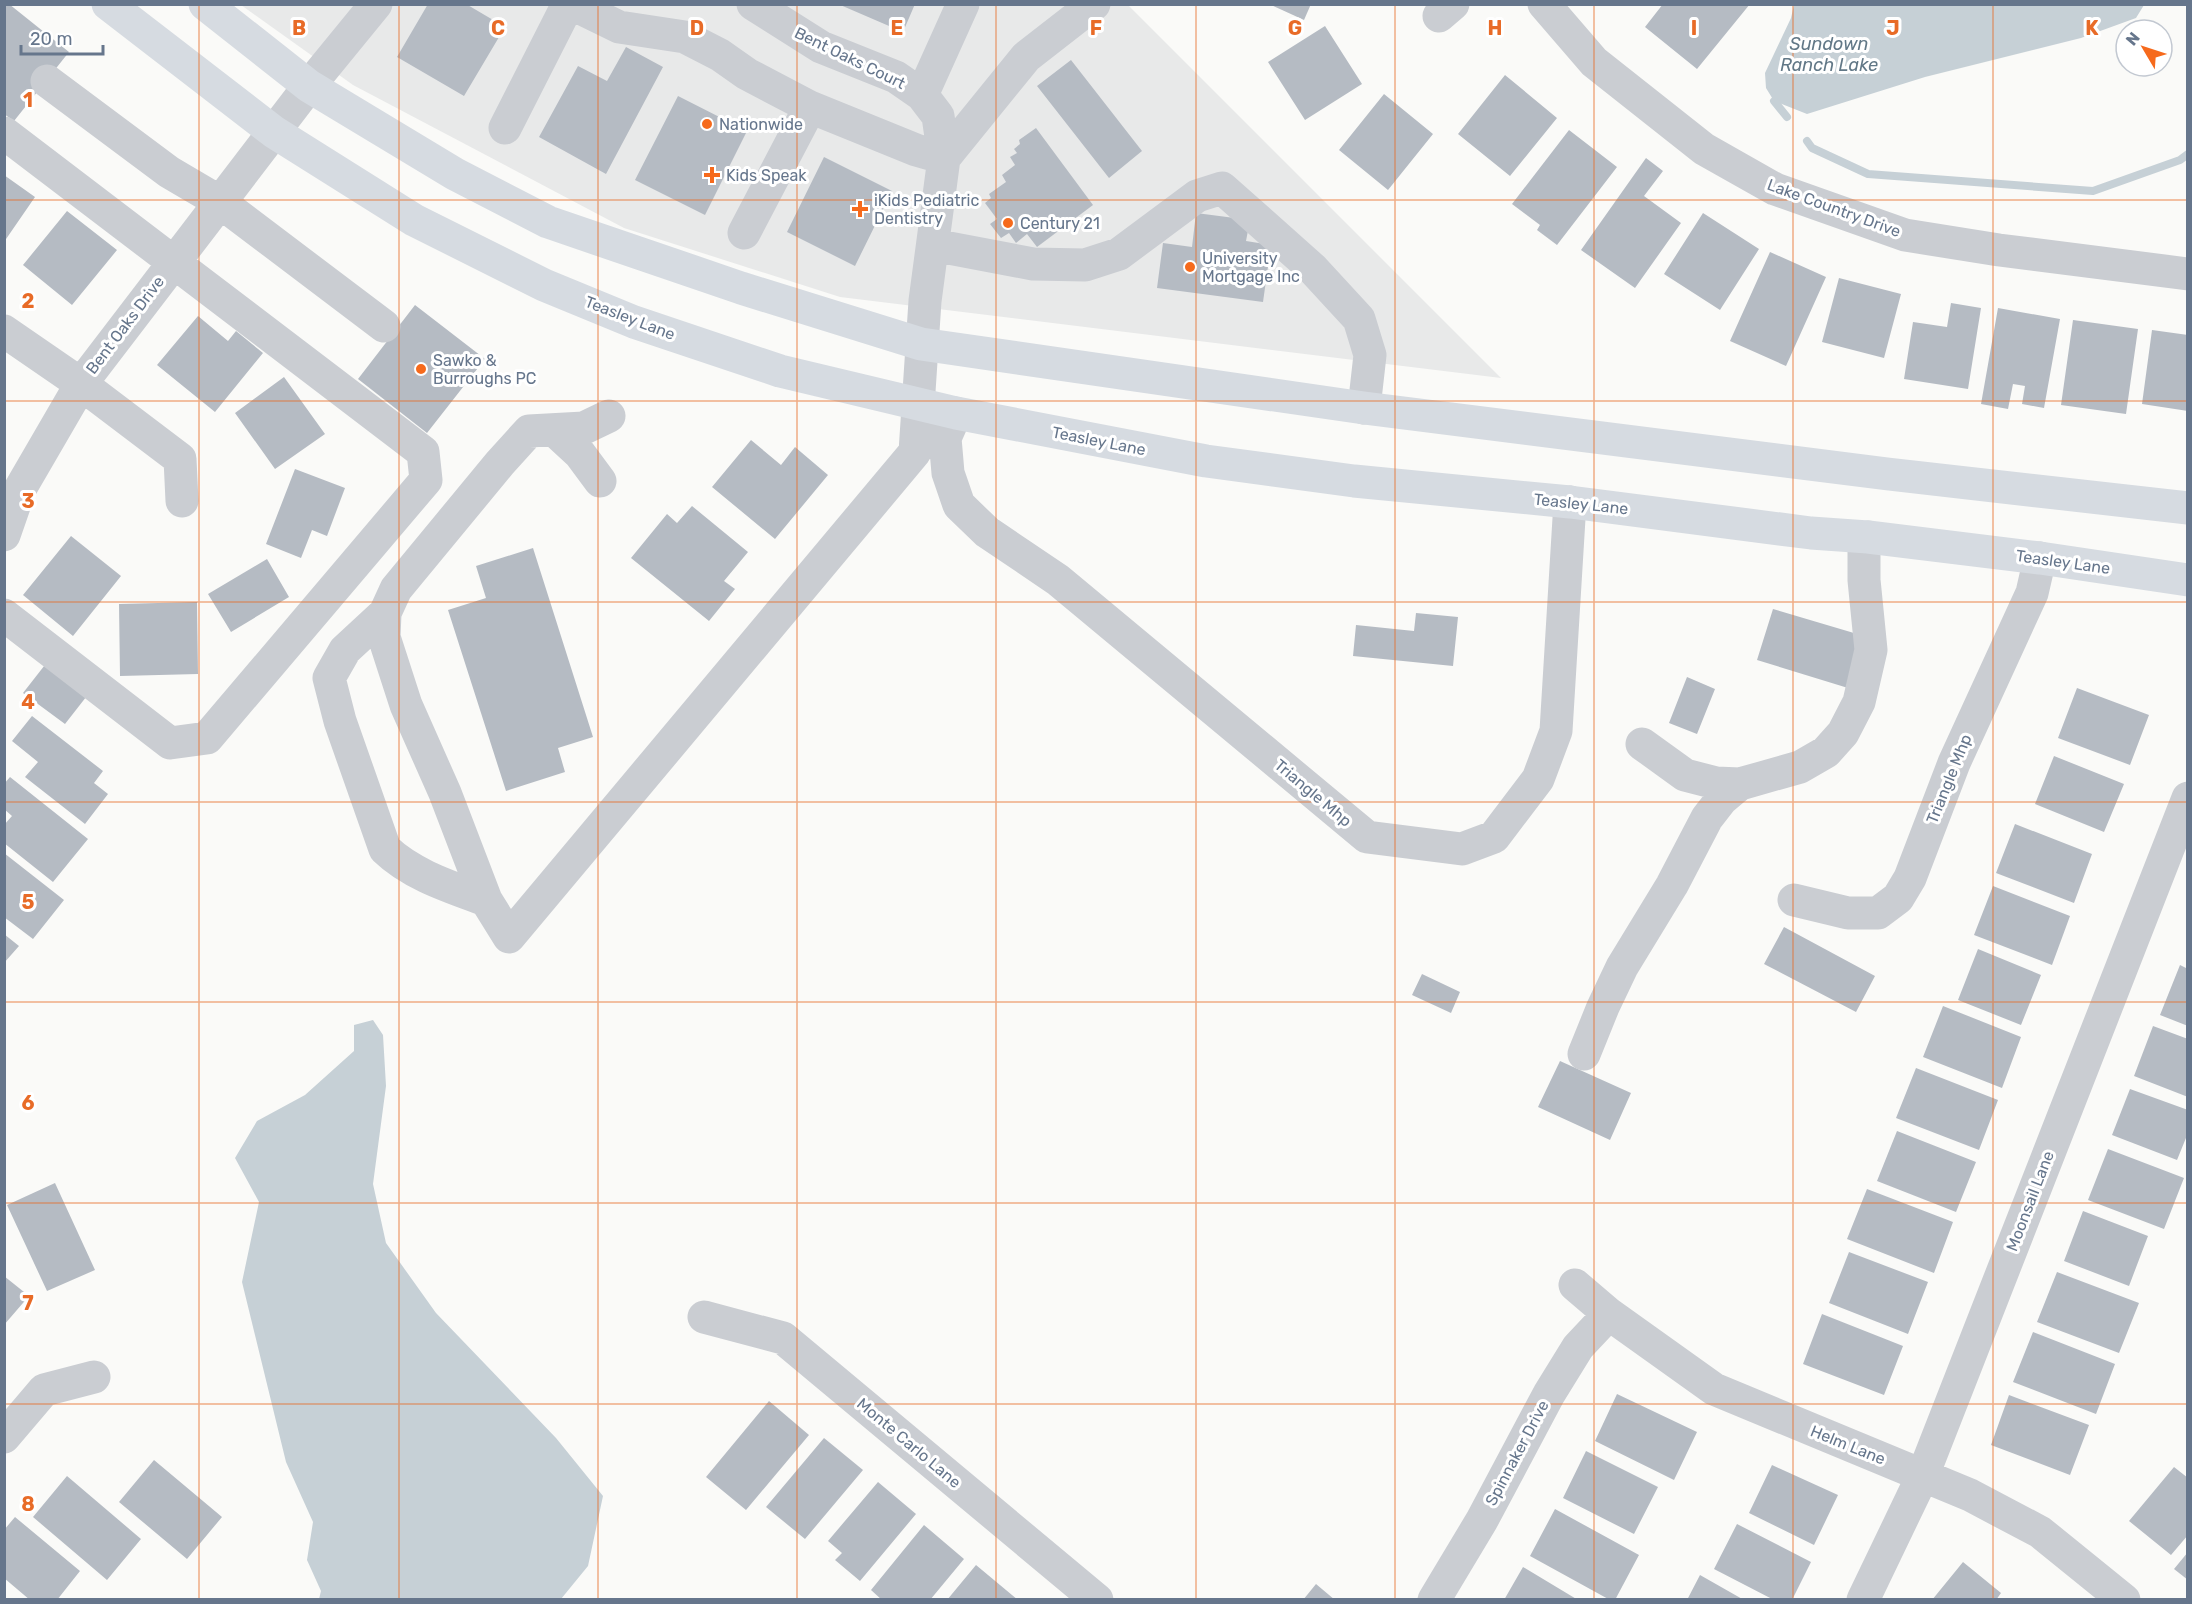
<svg xmlns="http://www.w3.org/2000/svg" width="2192" height="1604" font-family="Rubik,sans-serif">
	<rect width="100%" height="100%" fill="#fafaf8"/>
	<path fill="#e8e9e9" d="M 241,5 L 1128,5 L 1501,378 L 840,297 L 624,228 L 353,85 Z"/>
	<path fill="#c6d0d6" d="M 1794,5 L 1794,4 L 2144,5 L 2136,18 L 2081,38 L 1925,77 L 1807,114 L 1774,101 L 1766,88 L 1765,73 L 1791,18 Z
		M 373,1020 L 383,1035 L 386,1086 L 373,1184 L 386,1243 L 436,1313 L 556,1438 L 603,1496 L 588,1566 L 561,1599 L 319,1599 L 321,1591 L 307,1560 L 313,1522 L 286,1462 L 242,1282 L 259,1202 L 235,1158 L 257,1121 L 305,1095 L 354,1051 L 354,1025 Z"/>
	<g fill="none" stroke-linecap="round" stroke-linejoin="round">
		<path stroke="#c6d0d6" stroke-width="8" d="M 1774,101 L 1787,117
			M 1807,141 L 1812,148 L 1868,174 L 2093,191 L 2180,160 L 2188,154"/>
	</g>
	<path fill="#b5bbc3" d="M 4,4 L 9,4 L 69,52 L 14,121 L 4,114 Z
		M 428,4 L 466,4 L 505,27 L 464,96 L 397,57 Z
		M 838,4 L 915,4 L 903,32 Z
		M 1269,4 L 1311,4 L 1304,20 Z
		M 1663,4 L 1750,4 L 1697,69 L 1645,27 Z
		M 1325,26 L 1362,84 L 1305,120 L 1268,62 Z
		M 626,47 L 663,67 L 606,174 L 539,137 L 578,66 L 607,81 Z
		M 1071,60 L 1142,151 L 1109,178 L 1037,86 Z
		M 1505,75 L 1557,118 L 1510,176 L 1458,134 Z
		M 1384,94 L 1433,134 L 1388,190 L 1339,150 Z
		M 678,96 L 747,131 L 705,215 L 635,180 Z
		M 1036,128 L 1093,205 L 1037,247 L 1027,234 L 1016,243 L 1009,233 L 1001,238 L 990,224 L 997,219 L 985,203 L 991,198 L 989,194 L 1006,182 L 1002,175 L 1015,165 L 1010,157 L 1017,153 L 1014,149 L 1020,144 L 1019,140 Z
		M 1569,130 L 1617,167 L 1557,245 L 1537,230 L 1540,225 L 1512,204 Z
		M 824,157 L 892,191 L 855,266 L 787,232 Z
		M 1646,158 L 1663,171 L 1644,196 L 1681,223 L 1635,288 L 1581,250 Z
		M 4,175 L 35,197 L 4,242 Z
		M 67,211 L 117,250 L 72,305 L 23,265 Z
		M 1196,213 L 1250,220 L 1246,241 L 1271,245 L 1263,302 L 1157,288 L 1163,243 L 1192,247 Z
		M 1703,213 L 1759,249 L 1720,310 L 1664,274 Z
		M 1770,252 L 1826,277 L 1786,366 L 1730,341 Z
		M 1839,278 L 1901,294 L 1884,358 L 1822,342 Z
		M 1951,303 L 1981,308 L 1968,389 L 1904,379 L 1913,322 L 1947,327 Z
		M 415,305 L 485,359 L 427,433 L 358,379 Z
		M 1998,308 L 2060,319 L 2044,408 L 2022,404 L 2025,386 L 2013,384 L 2008,409 L 1981,404 Z
		M 198,316 L 228,341 L 236,331 L 263,353 L 215,412 L 157,365 Z
		M 2073,320 L 2138,329 L 2126,414 L 2061,405 Z
		M 2152,330 L 2188,335 L 2188,411 L 2142,404 Z
		M 284,377 L 325,434 L 275,469 L 235,413 Z
		M 751,440 L 781,465 L 795,447 L 828,475 L 775,539 L 712,487 Z
		M 295,469 L 345,488 L 327,536 L 312,530 L 301,558 L 266,544 Z
		M 692,506 L 748,552 L 724,581 L 735,589 L 709,621 L 631,558 L 667,514 L 677,523 Z
		M 71,536 L 121,576 L 73,636 L 23,595 Z
		M 533,548 L 593,737 L 558,748 L 565,772 L 506,791 L 448,610 L 486,598 L 476,566 Z
		M 267,559 L 289,597 L 231,632 L 208,594 Z
		M 197,602 L 198,674 L 120,676 L 119,604 Z
		M 1773,609 L 1864,636 L 1848,688 L 1757,660 Z
		M 1416,613 L 1458,617 L 1453,666 L 1353,656 L 1356,625 L 1414,631 Z
		M 48,661 L 90,692 L 65,724 L 23,693 Z
		M 1687,677 L 1715,689 L 1697,734 L 1669,723 Z
		M 2077,688 L 2149,715 L 2130,765 L 2058,738 Z
		M 32,716 L 103,771 L 94,783 L 108,794 L 85,824 L 25,777 L 38,762 L 12,741 Z
		M 2054,756 L 2124,784 L 2104,832 L 2035,804 Z
		M 10,777 L 88,839 L 53,882 L 4,843 L 4,825 L 12,816 L 4,809 L 4,784 Z
		M 2015,824 L 2092,854 L 2074,903 L 1996,873 Z
		M 4,853 L 64,900 L 33,939 L 4,917 Z
		M 1993,886 L 2070,916 L 2052,965 L 1974,935 Z
		M 1784,927 L 1875,976 L 1856,1012 L 1764,964 Z
		M 4,934 L 19,946 L 4,963 Z
		M 1978,949 L 2041,975 L 2021,1025 L 1958,1000 Z
		M 2180,965 L 2188,969 L 2188,1026 L 2160,1015 Z
		M 1422,974 L 1460,992 L 1451,1013 L 1412,995 Z
		M 1943,1006 L 2021,1037 L 2002,1088 L 1923,1057 Z
		M 2153,1026 L 2188,1039 L 2188,1097 L 2134,1076 Z
		M 1560,1061 L 1631,1093 L 1610,1140 L 1538,1107 Z
		M 1916,1068 L 1998,1100 L 1979,1150 L 1896,1118 Z
		M 2130,1089 L 2188,1110 L 2188,1133 L 2177,1160 L 2112,1135 Z
		M 1897,1131 L 1976,1162 L 1956,1212 L 1877,1181 Z
		M 2108,1149 L 2184,1178 L 2164,1229 L 2088,1200 Z
		M 55,1183 L 95,1270 L 47,1291 L 7,1205 Z
		M 1867,1189 L 1953,1222 L 1934,1273 L 1847,1239 Z
		M 2083,1211 L 2148,1236 L 2129,1286 L 2064,1261 Z
		M 1849,1252 L 1928,1282 L 1908,1334 L 1829,1303 Z
		M 2057,1272 L 2139,1303 L 2119,1353 L 2037,1322 Z
		M 4,1276 L 29,1296 L 4,1325 Z
		M 1822,1314 L 1903,1346 L 1884,1395 L 1803,1364 Z
		M 2033,1332 L 2115,1364 L 2096,1414 L 2013,1382 Z
		M 1617,1394 L 1697,1432 L 1674,1480 L 1595,1441 Z
		M 2009,1395 L 2089,1425 L 2070,1475 L 1991,1445 Z
		M 769,1401 L 809,1435 L 746,1510 L 706,1477 Z
		M 824,1438 L 863,1470 L 805,1539 L 766,1507 Z
		M 1586,1451 L 1658,1487 L 1634,1534 L 1563,1498 Z
		M 154,1460 L 222,1517 L 187,1559 L 119,1502 Z
		M 1772,1465 L 1838,1495 L 1814,1545 L 1749,1513 Z
		M 2174,1467 L 2188,1478 L 2188,1535 L 2171,1555 L 2129,1521 Z
		M 67,1476 L 141,1539 L 107,1580 L 33,1517 Z
		M 878,1482 L 916,1514 L 860,1581 L 835,1560 L 842,1553 L 828,1541 Z
		M 1555,1509 L 1639,1555 L 1615,1600 L 1610,1600 L 1530,1556 Z
		M 15,1517 L 80,1571 L 57,1600 L 30,1600 L 4,1578 L 4,1530 Z
		M 1737,1524 L 1811,1562 L 1792,1600 L 1774,1600 L 1714,1569 Z
		M 924,1525 L 964,1559 L 930,1600 L 882,1600 L 871,1590 Z
		M 2188,1552 L 2188,1580 L 2174,1569 Z
		M 1963,1562 L 2001,1593 L 1996,1600 L 1932,1600 Z
		M 976,1565 L 1018,1600 L 947,1600 Z
		M 1523,1567 L 1578,1600 L 1504,1600 Z
		M 1700,1575 L 1744,1600 L 1687,1600 Z
		M 1316,1584 L 1335,1600 L 1303,1600 Z"/>
	<g fill="none" stroke-linecap="round" stroke-linejoin="round">
		<path stroke="#cacdd2" stroke-width="33" d="M 572,4 L 619,27 L 685,37 L 720,55 L 747,74 L 810,107 L 916,150 L 944,158 L 1026,57 L 1094,4
			M 1544,4 L 1594,62 L 1704,149 L 1775,189 L 1905,235 L 1999,250 L 2188,274
			M 1439,16 L 1453,4
			M 47,81 L 169,172 L 220,202 L 384,326
			M 922,95 L 963,4
			M 505,128 L 568,4
			M 4,133 L 423,452 L 426,480 L 207,738 L 170,743 L 4,615
			M 744,233 L 810,107
			M 933,245 L 1033,264 L 1085,265 L 1119,254 L 1197,196 L 1222,188 L 1312,268 L 1359,319 L 1370,355 L 1364,408
			M 4,331 L 81,384 L 180,459 L 182,501
			M 956,413 L 945,438 L 948,473 L 959,505 L 987,532 L 1058,580 L 1367,837 L 1462,849 L 1494,837 L 1538,779 L 1556,731 L 1570,502
			M 609,416 L 584,428 L 529,431 L 500,463 L 396,589 L 385,613 L 384,637 L 406,705 L 445,793 L 486,900 L 509,937 L 915,452 L 925,301 L 944,158 L 938,116 L 922,95 L 896,77 L 821,47 L 753,4
			M 554,430 L 580,454 L 600,481
			M 4,535 L 20,489 L 81,384 L 309,86 L 376,4
			M 385,613 L 345,650 L 329,678 L 340,721 L 385,849 C 412,875 451,887 486,900
			M 1642,744 L 1685,775 L 1716,783 L 1740,784
			M 1794,900 L 1848,913 L 1878,913 L 1898,898 L 1910,878 L 1954,763 L 2032,593 L 2040,558
			M 1584,1054 L 1603,1007 L 1622,967 L 1672,885 L 1707,818 L 1721,800 L 1740,784 L 1800,767 L 1826,752 L 1843,733 L 1859,702 L 1871,650 L 1864,580 L 1864,552 L 1868,537
			M 1575,1285 L 1609,1314 L 1714,1389 L 1970,1495 L 2040,1532 L 2124,1600
			M 704,1317 L 783,1338 L 1097,1600
			M 4,1437 L 44,1390 L 94,1377
			M 1434,1600 L 1482,1520 L 1549,1394 L 1578,1347 L 1609,1314
			M 1863,1600 L 1923,1475 L 2188,798"/>
		<path stroke="#d6dbe1" stroke-width="33" d="M 108,4 L 274,132 L 414,220 L 544,285 L 634,322 L 780,371 L 956,413 L 1206,461 L 1354,481 L 1570,502 L 1811,533 L 1868,537 L 2040,558 L 2188,580
			M 205,4 L 309,86 L 455,174 L 548,222 L 741,288 L 921,344 L 1364,408 L 1888,474 L 2188,508"/>
	</g>
	<path fill="none" stroke="#e86b27" stroke-width="1.5" stroke-opacity="0.55" d="M 199,4 L 199,1600M 399,4 L 399,1600M 598,4 L 598,1600M 797,4 L 797,1600M 996,4 L 996,1600M 1196,4 L 1196,1600M 1395,4 L 1395,1600M 1594,4 L 1594,1600M 1793,4 L 1793,1600M 1993,4 L 1993,1600M 4,200 L 2188,200M 4,401 L 2188,401M 4,602 L 2188,602M 4,802 L 2188,802M 4,1002 L 2188,1002M 4,1203 L 2188,1203M 4,1404 L 2188,1404"/>
	<g fill="#f66a1c" stroke="#fff" stroke-width="2">
		<circle cx="707" cy="124" r="6"/>
		<path d="M709 166h6v6h6v6h-6v6h-6v-6h-6v-6h6z"/>
		<path d="M857 200h6v6h6v6h-6v6h-6v-6h-6v-6h6z"/>
		<circle cx="1008" cy="223" r="6"/>
		<circle cx="1190" cy="267" r="6"/>
		<circle cx="421" cy="369" r="6"/>
	</g>
	<g text-anchor="middle" dominant-baseline="central" stroke-width="6" stroke-linejoin="round" paint-order="stroke">
		<g font-size="16" fill="#66768c" stroke="#fff">
			<text transform="translate(850 58) rotate(26)">Bent Oaks Court</text>
			<text transform="translate(1834 208) rotate(20)">Lake Country Drive</text>
			<text transform="translate(630 318) rotate(21)">Teasley Lane</text>
			<text transform="translate(125 325) rotate(-53)">Bent Oaks Drive</text>
			<text transform="translate(1099 441) rotate(11)">Teasley Lane</text>
			<text transform="translate(1581 504) rotate(6)">Teasley Lane</text>
			<text transform="translate(2063 562) rotate(8)">Teasley Lane</text>
			<text transform="translate(1949 779) rotate(-68)">Triangle Mhp</text>
			<text transform="translate(1313 793) rotate(40)">Triangle Mhp</text>
			<text transform="translate(2030 1201) rotate(-69)">Moonsail Lane</text>
			<text transform="translate(909 1443) rotate(40)">Monte Carlo Lane</text>
			<text transform="translate(1848 1445) rotate(22)">Helm Lane</text>
			<text transform="translate(1517 1453) rotate(-62)">Spinnaker Drive</text>
		</g>
		<g font-size="16" fill="#66768c" stroke="#fff" text-anchor="start">
			<text x="719" y="124">Nationwide</text>
			<text x="726" y="175">Kids Speak</text>
			<text x="874" y="200">iKids Pediatric<tspan x="874" dy="18">Dentistry</tspan></text>
			<text x="1020" y="223">Century 21</text>
			<text x="1202" y="258">University<tspan x="1202" dy="18">Mortgage Inc</tspan></text>
			<text x="433" y="360">Sawko &amp;<tspan x="433" dy="18">Burroughs PC</tspan></text>
		</g>
		<g font-size="18" font-style="italic" fill="#627887" stroke="#fff">
			<text x="1829" y="44">Sundown<tspan x="1829" dy="21">Ranch Lake</tspan></text>
		</g>
	</g>
	<g font-size="20" text-anchor="middle" font-weight="bold" fill="#e86b27" stroke="#fff" stroke-width="6" stroke-linejoin="round" paint-order="stroke">
		<text x="299" y="35">B</text>
		<text x="498" y="35">C</text>
		<text x="697" y="35">D</text>
		<text x="897" y="35">E</text>
		<text x="1096" y="35">F</text>
		<text x="1295" y="35">G</text>
		<text x="1495" y="35">H</text>
		<text x="1694" y="35">I</text>
		<text x="1893" y="35">J</text>
		<text x="2092" y="35">K</text>
		<text x="28" y="107">1</text>
		<text x="28" y="308">2</text>
		<text x="28" y="508">3</text>
		<text x="28" y="709">4</text>
		<text x="28" y="909">5</text>
		<text x="28" y="1110">6</text>
		<text x="28" y="1310">7</text>
		<text x="28" y="1511">8</text>
	</g>
	<rect width="2192" height="1604" fill="none" stroke="#66768c" stroke-width="12"/>
	<g transform="translate(2144 48) rotate(309)"><circle r="28" fill="#ffffff" stroke="#c2c8d1" stroke-width="1.5"/>
	<path d="M0-4.5L10 22L0 15L-10 22Z" fill="#f66a1c"/>
	<text y="-9" font-size="16" font-weight="bold" text-anchor="middle" fill="#66768c">N</text>
	</g>
	<path d="M21 45v9h82v-9" fill="none" stroke="#66768c" stroke-width="3"/>
	<text x="30" y="45" font-size="18" fill="#66768c" stroke="#ffffff" stroke-width="4.5" paint-order="stroke">20 m</text>
</svg>
